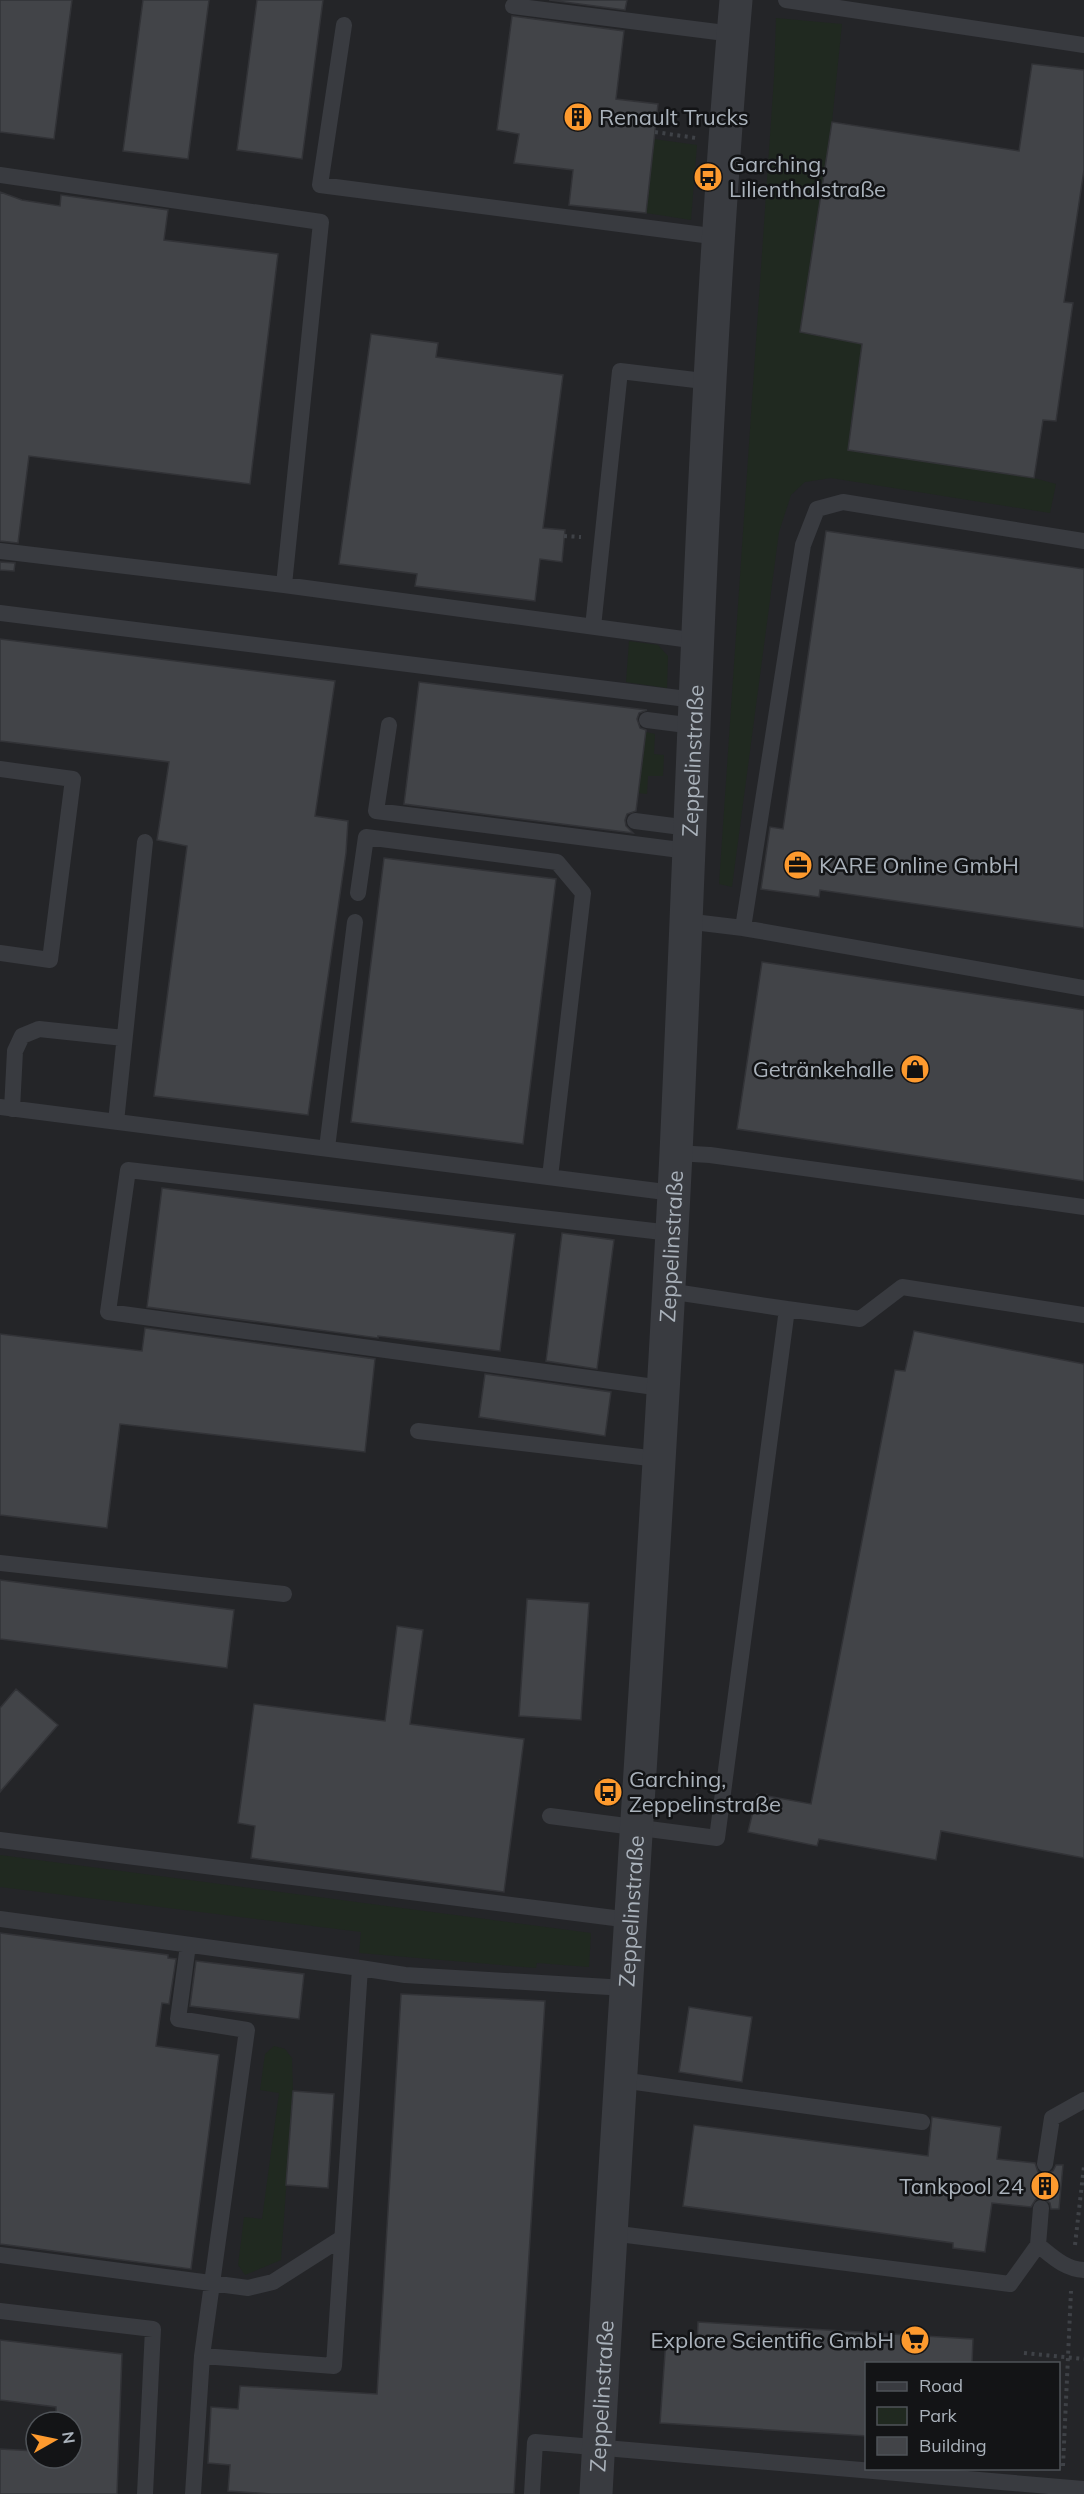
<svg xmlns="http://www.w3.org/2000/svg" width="1084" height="2494" font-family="Mulish,sans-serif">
	<rect width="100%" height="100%" fill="#18191b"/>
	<path fill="#242528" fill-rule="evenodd" d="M 0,0 L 1084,0 L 1084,2494 L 0,2494 ZM 866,2364 L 1058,2364 L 1058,2468 L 866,2468 ZM 36,2422 L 72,2422 L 72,2458 L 36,2458 Z"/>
	<path fill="#202920" d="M 776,18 L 842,24 L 832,122 L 800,332 L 862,344 L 848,449 L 1034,478 L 1056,484 L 1050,513 L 831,478 L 805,482 L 791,495 L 779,532 L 732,887 L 719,884 L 774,77 Z
		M 654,139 L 697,145 L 691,220 L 646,213 Z
		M 629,641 L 658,645 L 668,656 L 667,688 L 626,682 Z
		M 646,732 L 655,734 L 654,754 L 664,755 L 663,776 L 648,776 L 647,794 L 638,793 Z
		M 0,1855 L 591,1933 L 589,1967 L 537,1963 L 536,1968 L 359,1953 L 361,1932 L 0,1887 Z
		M 274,2046 L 285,2049 L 292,2058 L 293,2091 L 281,2260 L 245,2275 L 238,2265 L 244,2217 L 262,2219 L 279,2093 L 260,2090 L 265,2054 Z"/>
	<path fill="#424448" stroke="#323337" stroke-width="1.5" d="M 0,0 L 72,0 L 54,139 L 0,132 Z
		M 143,0 L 209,0 L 188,159 L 123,151 Z
		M 257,0 L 323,0 L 302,159 L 237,150 Z
		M 549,0 L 627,0 L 625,10 Z
		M 512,16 L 624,31 L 616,99 L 658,104 L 646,213 L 569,205 L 573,170 L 514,163 L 519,134 L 497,130 Z
		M 1032,64 L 1084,70 L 1084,170 L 1064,302 L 1073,303 L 1056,421 L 1043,420 L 1034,478 L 848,450 L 862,344 L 800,332 L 832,122 L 1019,151 Z
		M 0,192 L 22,200 L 60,206 L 61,195 L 168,210 L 164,240 L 278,254 L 250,484 L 29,456 L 18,543 L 0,541 Z
		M 371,334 L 438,343 L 436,357 L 563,375 L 543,528 L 565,530 L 562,562 L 540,559 L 535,601 L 415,586 L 417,574 L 339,564 Z
		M 826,531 L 1084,569 L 1084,928 L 820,890 L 819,897 L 761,889 L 770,827 L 783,829 Z
		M 0,562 L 15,563 L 14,571 L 0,570 Z
		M 0,639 L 335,681 L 315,816 L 348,821 L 346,853 L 308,1115 L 154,1096 L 187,846 L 157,840 L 169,762 L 0,741 Z
		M 419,682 L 647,710 L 639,713 L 637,719 L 640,728 L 646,730 L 636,811 L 627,814 L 625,820 L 626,826 L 633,833 L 404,804 Z
		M 384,858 L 556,879 L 523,1144 L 351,1122 Z
		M 762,962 L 1084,1010 L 1084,1181 L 737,1129 Z
		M 162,1188 L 515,1234 L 500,1351 L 378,1336 L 378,1338 L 147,1307 Z
		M 562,1233 L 614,1240 L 597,1369 L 546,1361 Z
		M 145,1328 L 375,1359 L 365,1452 L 120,1424 L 107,1528 L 0,1515 L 0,1334 L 142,1351 Z
		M 914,1331 L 1084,1364 L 1084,1858 L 941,1831 L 936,1860 L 819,1839 L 817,1846 L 748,1832 L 757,1794 L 811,1804 L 895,1370 L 905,1371 Z
		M 485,1374 L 611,1392 L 605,1436 L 479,1417 Z
		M 0,1580 L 234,1610 L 227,1668 L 0,1639 Z
		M 527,1599 L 589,1603 L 581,1720 L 519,1716 Z
		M 397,1626 L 423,1630 L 410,1724 L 524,1739 L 504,1892 L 251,1858 L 255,1826 L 238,1823 L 254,1704 L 385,1721 Z
		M 16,1689 L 58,1725 L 0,1792 L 0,1708 Z
		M 0,1933 L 168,1955 L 168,1958 L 176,1959 L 169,2004 L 162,2003 L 156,2046 L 219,2055 L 191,2269 L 0,2244 Z
		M 196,1961 L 304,1974 L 299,2019 L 190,2006 Z
		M 401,1994 L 545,2001 L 514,2494 L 271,2494 L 228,2491 L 230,2465 L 208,2463 L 211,2407 L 238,2409 L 240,2386 L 377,2394 Z
		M 689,2007 L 752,2017 L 742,2082 L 679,2072 Z
		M 293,2091 L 334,2094 L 328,2188 L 286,2185 Z
		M 932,2117 L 1001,2127 L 997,2159 L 1035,2163 L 1038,2172 L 1044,2174 L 1053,2171 L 1056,2165 L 1063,2165 L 1059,2209 L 1051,2209 L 1050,2203 L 1042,2198 L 1036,2199 L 1031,2207 L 992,2203 L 985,2252 L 953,2248 L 953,2243 L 683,2206 L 694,2125 L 928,2156 Z
		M 698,2322 L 973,2339 L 972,2364 L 867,2364 L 867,2436 L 660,2423 L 666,2339 L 697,2343 Z
		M 0,2340 L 122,2354 L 117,2494 L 0,2494 L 0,2449 L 36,2451 L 36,2458 L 72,2458 L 72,2422 L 56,2422 L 56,2407 L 0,2400 Z"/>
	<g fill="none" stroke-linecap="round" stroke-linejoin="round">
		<path stroke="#3f4247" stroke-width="4" stroke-dasharray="3 4.5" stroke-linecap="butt" d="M 655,132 L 696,138
			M 564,536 L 581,537
			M 1075,2245 L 1084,2166
			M 1024,2353 L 1084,2359
			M 1063,2466 L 1071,2291"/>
		<path stroke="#393b40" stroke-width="16" d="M 786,0 L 1084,45
			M 513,6 L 733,34
			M 344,25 L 320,185 L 719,237
			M 0,175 L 321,222 L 284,585
			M 0,551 L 284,585 L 698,641
			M 0,613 L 695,700
			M 593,627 L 620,371 L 712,382
			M 647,720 L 694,726
			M 389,725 L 376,811 L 688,851
			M 0,769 L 73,779 L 50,960 L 0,953
			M 635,821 L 689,828
			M 358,893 L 366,837 L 557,862 L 583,893 L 550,1177
			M 685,921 L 743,928 L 1084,988
			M 743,928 L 803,545 L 817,509 L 843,502 L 1084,541
			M 0,1107 L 673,1193
			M 12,1109 L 15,1051 L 22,1036 L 39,1029 L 124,1038
			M 116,1122 L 145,842
			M 327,1148 L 355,922
			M 676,1153 L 710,1155 L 1084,1207
			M 668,1291 L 787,1309
			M 662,1388 L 108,1312 L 128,1170 L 671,1233
			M 418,1431 L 658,1459
			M 0,1563 L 284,1594
			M 550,1816 L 717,1838 L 787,1309 L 860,1319 L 902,1287 L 1084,1315
			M 0,1840 L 630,1920
			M 0,1919 L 360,1968 L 334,2366 L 202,2356
			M 188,1945 L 178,2019 L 247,2030 L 202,2356 L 193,2494
			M 360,1968 L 405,1975 L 626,1988
			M 621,2080 L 922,2122
			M 1045,2164 L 1052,2118 L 1084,2100
			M 1041,2208 L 1038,2245 C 1053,2257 1065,2269 1084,2270
			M 611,2233 L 1010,2284 L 1038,2245
			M 0,2255 L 248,2288 L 273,2282 L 342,2238
			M 0,2311 L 153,2329 L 145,2494
			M 532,2494 L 535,2442 L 1084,2489"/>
		<path stroke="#393b40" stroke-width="33" id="s1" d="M 596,2494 C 620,2047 654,1600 676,1153 C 694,769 703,384 736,0"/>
	</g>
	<defs>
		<g id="building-disc" transform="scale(1.5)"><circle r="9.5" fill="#fd9a2e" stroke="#131416"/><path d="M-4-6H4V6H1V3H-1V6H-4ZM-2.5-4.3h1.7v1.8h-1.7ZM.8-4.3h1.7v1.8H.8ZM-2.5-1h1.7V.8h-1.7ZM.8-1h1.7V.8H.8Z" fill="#111"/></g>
		<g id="bus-disc" transform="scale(1.5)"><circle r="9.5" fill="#fd9a2e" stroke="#131416"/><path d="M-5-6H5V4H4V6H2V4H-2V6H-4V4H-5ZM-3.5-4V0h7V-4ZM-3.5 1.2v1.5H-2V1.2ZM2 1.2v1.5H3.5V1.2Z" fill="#111"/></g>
		<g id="office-disc" transform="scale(1.5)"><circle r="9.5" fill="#fd9a2e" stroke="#131416"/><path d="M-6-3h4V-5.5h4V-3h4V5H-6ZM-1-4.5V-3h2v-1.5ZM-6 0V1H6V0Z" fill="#111"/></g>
		<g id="shop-disc" transform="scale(1.5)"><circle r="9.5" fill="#fd9a2e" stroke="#131416"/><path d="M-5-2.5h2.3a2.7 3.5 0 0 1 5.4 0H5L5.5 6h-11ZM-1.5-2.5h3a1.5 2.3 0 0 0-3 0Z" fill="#111"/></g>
		<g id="supermarket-disc" transform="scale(1.5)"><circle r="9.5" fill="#fd9a2e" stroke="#131416"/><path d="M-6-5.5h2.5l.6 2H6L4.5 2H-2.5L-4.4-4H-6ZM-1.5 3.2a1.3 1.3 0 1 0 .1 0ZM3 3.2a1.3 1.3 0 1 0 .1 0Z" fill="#111"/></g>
	</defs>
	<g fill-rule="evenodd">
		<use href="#building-disc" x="578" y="117"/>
		<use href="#bus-disc" x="708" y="177"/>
		<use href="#office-disc" x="798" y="865"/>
		<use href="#shop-disc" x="915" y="1069"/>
		<use href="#bus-disc" x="608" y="1792"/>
		<use href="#building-disc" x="1045" y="2186"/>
		<use href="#supermarket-disc" x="915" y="2340"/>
	</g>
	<g text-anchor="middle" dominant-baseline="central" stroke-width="5" stroke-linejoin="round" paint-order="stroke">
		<g font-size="22" fill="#aab2bb" stroke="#131416" text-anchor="start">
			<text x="599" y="117">Renault Trucks</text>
			<text x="729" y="164">Garching,<tspan x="729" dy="25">Lilienthalstraße</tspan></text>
			<text x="819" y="865">KARE Online GmbH</text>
			<text x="894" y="1069" text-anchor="end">Getränkehalle</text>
			<text x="629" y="1779">Garching,<tspan x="629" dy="25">Zeppelinstraße</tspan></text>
			<text x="1024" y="2186" text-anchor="end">Tankpool 24</text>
			<text x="894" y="2340" text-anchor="end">Explore Scientific GmbH</text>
		</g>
		<g font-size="22" fill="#aab2bb" stroke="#131416">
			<text stroke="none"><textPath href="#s1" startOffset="1736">Zeppelinstraße</textPath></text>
			<text stroke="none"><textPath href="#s1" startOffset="1250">Zeppelinstraße</textPath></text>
			<text stroke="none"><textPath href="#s1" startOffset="584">Zeppelinstraße</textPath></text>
			<text stroke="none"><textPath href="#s1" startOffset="98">Zeppelinstraße</textPath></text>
		</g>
	</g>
	<rect x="865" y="2362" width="195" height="108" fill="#131416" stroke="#4f5358" stroke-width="1.5"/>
	<rect x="877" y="2382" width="30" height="9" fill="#393b40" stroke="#4f5358" stroke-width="1.5"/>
	<text x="919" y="2392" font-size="18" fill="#aab2bb">Road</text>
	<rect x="877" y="2407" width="30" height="18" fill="#202920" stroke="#4f5358" stroke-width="1.5"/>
	<text x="919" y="2422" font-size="18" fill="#aab2bb">Park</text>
	<rect x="877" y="2437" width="30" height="18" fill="#424448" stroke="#4f5358" stroke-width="1.5"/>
	<text x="919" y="2452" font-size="18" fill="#aab2bb">Building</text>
	<g transform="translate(54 2440) rotate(81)"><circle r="28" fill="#131416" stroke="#4f5358" stroke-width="1.5"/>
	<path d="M0-4.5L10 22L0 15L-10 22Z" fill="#fd9a2e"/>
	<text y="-9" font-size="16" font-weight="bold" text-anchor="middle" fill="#aab2bb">N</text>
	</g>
</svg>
